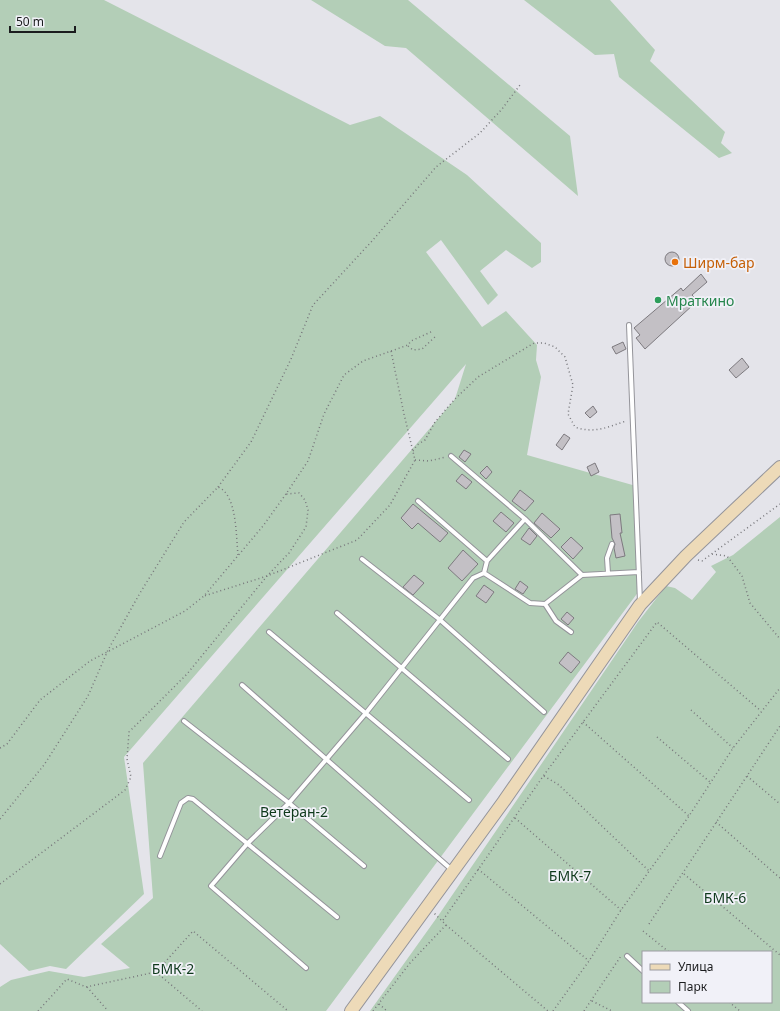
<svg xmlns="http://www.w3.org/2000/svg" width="780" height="1011" font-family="'Noto Sans',sans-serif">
	<rect width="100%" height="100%" fill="#e4e4ea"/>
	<path fill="#b3ceb7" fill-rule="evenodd" d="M 0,0 L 104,0 L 350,125 L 380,116 L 467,175 L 541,243 L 541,262 L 532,268 L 506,250 L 480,271 L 498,295 L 488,305 L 441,240 L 426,252 L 482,327 L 506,311 L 537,345 L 536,360 L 541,377 L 527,455 L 636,486 L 642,587 L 326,1011 L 0,1011 L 0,987 L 11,980 L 49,971 L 84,977 L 130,968 L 101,944 L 153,898 L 143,763 L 455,399 L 466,364 L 124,757 L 144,894 L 66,969 L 50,966 L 29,971 L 0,944 Z
		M 311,0 L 408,0 L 570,136 L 578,196 L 406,48 L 385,46 Z
		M 524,0 L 610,0 L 655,50 L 650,61 L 725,132 L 721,143 L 732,153 L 719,158 L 619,77 L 614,54 L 595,55 Z
		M 780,517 L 780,1011 L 370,1011 L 438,916 L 638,622 L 666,586 L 675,588 L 692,600 L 716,572 L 711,566 L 733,555 ZM 643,952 L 771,952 L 771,1002 L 643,1002 Z"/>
	<path fill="#c3c0c5" stroke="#7d7a7f" d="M665 259a7 7 0 1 1 14 0a7 7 0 1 1-14 0Z
		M 701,274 L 707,282 L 692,295 L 694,297 L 691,300 L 694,304 L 645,349 L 636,338 L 640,335 L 634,328 L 681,288 L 683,291 Z
		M 623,342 L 626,349 L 616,354 L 612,347 Z
		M 742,358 L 749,367 L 736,378 L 729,370 Z
		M 593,406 L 597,412 L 590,418 L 585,413 Z
		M 564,434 L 570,438 L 562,450 L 556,445 Z
		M 464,450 L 471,454 L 465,462 L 459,457 Z
		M 595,463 L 599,472 L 591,476 L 587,467 Z
		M 487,466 L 492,472 L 486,479 L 480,473 Z
		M 462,474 L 472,482 L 466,489 L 456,481 Z
		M 520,490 L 534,501 L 525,511 L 512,501 Z
		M 413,504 L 448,533 L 440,542 L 418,523 L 412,529 L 401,518 Z
		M 501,512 L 514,523 L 506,532 L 493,521 Z
		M 542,513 L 560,529 L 551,538 L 534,523 Z
		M 620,514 L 622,533 L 620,533 L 625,556 L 616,558 L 614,548 L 615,544 L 612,538 L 610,515 Z
		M 529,528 L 537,536 L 530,545 L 521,539 Z
		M 571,537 L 583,548 L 573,559 L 561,547 Z
		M 463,550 L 478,564 L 462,581 L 448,568 Z
		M 414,575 L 424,583 L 413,595 L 403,587 Z
		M 520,581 L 528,587 L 523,594 L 515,589 Z
		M 484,585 L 494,592 L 486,603 L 476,596 Z
		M 567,612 L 574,618 L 568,625 L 561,619 Z
		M 568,652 L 580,662 L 571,673 L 559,663 Z"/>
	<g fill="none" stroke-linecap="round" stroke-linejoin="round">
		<g stroke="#94949a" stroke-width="6">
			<path id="lane" d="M 629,325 L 640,602
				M 451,456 L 525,519 L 582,575
				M 418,501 L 487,561
				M 362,559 L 439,619 L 544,712
				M 484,573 L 487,561 L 525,519
				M 608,573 L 607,558 L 612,544
				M 545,604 L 556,621 L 571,632
				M 337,613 L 508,759
				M 269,632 L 469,800
				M 242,685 L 452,870
				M 184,721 L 289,803 L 364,866
				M 160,856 L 181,803 L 188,798 L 193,799 L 337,917
				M 627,956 L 643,971
				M 306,968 L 211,886 L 247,844 L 289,803 L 366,713 L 473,578 L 484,573 L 530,603 L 545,604 L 582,575 L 639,572
				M 678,1002 L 688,1011"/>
		</g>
		<g stroke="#94949a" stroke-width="14">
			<path id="secondary" d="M 351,1011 L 504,801 L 640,605 L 686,556 L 780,467"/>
		</g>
		<path stroke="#78787c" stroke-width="1.5" stroke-dasharray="1 3" stroke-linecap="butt" d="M 408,346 L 413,350 L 422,349 L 436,336
			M 413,451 L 417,445 L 425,440 L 435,422 L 455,399 L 478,377 L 534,343 L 544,343 L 555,347 L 565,357 L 573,385 L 568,414 L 575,427 C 594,434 608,427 626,421
			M 415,460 L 429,461 L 446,457
			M 218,487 L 251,442 L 291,359 L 313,305 L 372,241 L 436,167 L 480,133 L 502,109 L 520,85
			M 286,494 L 263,526 L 204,596 L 267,576 L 357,540 L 390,505 L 415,460 L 404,414 L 391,351
			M 712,554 L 727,556 L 742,576 L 750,603 L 780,639
			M 698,560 L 702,561 L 780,504
			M 691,710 L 733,748
			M 583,722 L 689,816
			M 657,737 L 710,782
			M 0,748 L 7,744 L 40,700 L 90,661 L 185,611 L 204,596
			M 544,776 L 559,785 L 649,871
			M 747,776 L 780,804
			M 515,818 L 621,910
			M 0,819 L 44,765 L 88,696 L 108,650 L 140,593 L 184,522 L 218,487 C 237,494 236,536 238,555
			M 716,822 L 780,878
			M 478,869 L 589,961
			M 684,874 L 780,955
			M 0,884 L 125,790 L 131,777 L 127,759 L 129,732 L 187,674 L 267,576 L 289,553 L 306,527 L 308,510 L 305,500 L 299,493 L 286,494 L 308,461 L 324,414 L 344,375 L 363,361 L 408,345 L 411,341 L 433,331
			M 443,920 L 544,775 L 657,622 L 761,711
			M 649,924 L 780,726
			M 446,925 L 548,1011
			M 643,931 L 669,952
			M 156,972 L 202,1011
			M 87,987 L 108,1011
			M 592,1001 L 612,1011
			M 729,1002 L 740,1011
			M 379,1004 L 387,1011
			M 38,1011 L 67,979 L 86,987 L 156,972 L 193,931 L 288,1011
			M 373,1011 L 410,963 L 446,925 L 434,913
			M 553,1011 L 589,961 L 621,910 L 689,816 L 733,748 L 780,688
			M 584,1011 L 621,956"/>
		<use href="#lane" stroke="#fff" stroke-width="4"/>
		<use href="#secondary" stroke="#eddab8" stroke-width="12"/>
	</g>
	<circle fill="#e8710a" stroke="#f1f1f8" stroke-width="1.5" cx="675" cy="262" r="4"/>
	<circle fill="#2e9e5b" stroke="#f1f1f8" stroke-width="1.5" cx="658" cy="300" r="4"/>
	<g text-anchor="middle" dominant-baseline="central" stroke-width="3.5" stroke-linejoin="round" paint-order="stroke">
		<g font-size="14" fill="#c56008" stroke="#f1f1f8" text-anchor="start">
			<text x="683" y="262">Ширм-бар</text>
		</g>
		<g font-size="14" fill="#27864d" stroke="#f1f1f8" text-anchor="start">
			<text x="666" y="300">Мраткино</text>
		</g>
		<g font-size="14" fill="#0e391b" stroke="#f1f1f8">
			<text x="294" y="811">Ветеран-2</text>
			<text x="570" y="875">БМК-7</text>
			<text x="725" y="897">БМК-6</text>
			<text x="173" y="968">БМК-2</text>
		</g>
	</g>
	<rect x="642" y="951" width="130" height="52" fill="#f1f1f8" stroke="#9b9ca1"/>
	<rect x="650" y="964" width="20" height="6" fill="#eddab8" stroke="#9b9ca1"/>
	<text x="678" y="971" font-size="12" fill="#1b1c1e">Улица</text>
	<rect x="650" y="981" width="20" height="12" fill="#b3ceb7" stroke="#9b9ca1"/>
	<text x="678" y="991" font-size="12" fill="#1b1c1e">Парк</text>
	<path d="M10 26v6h65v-6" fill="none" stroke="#1b1c1e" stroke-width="2"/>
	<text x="16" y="26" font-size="12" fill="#1b1c1e" stroke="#f1f1f8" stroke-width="3" paint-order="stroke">50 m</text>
</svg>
